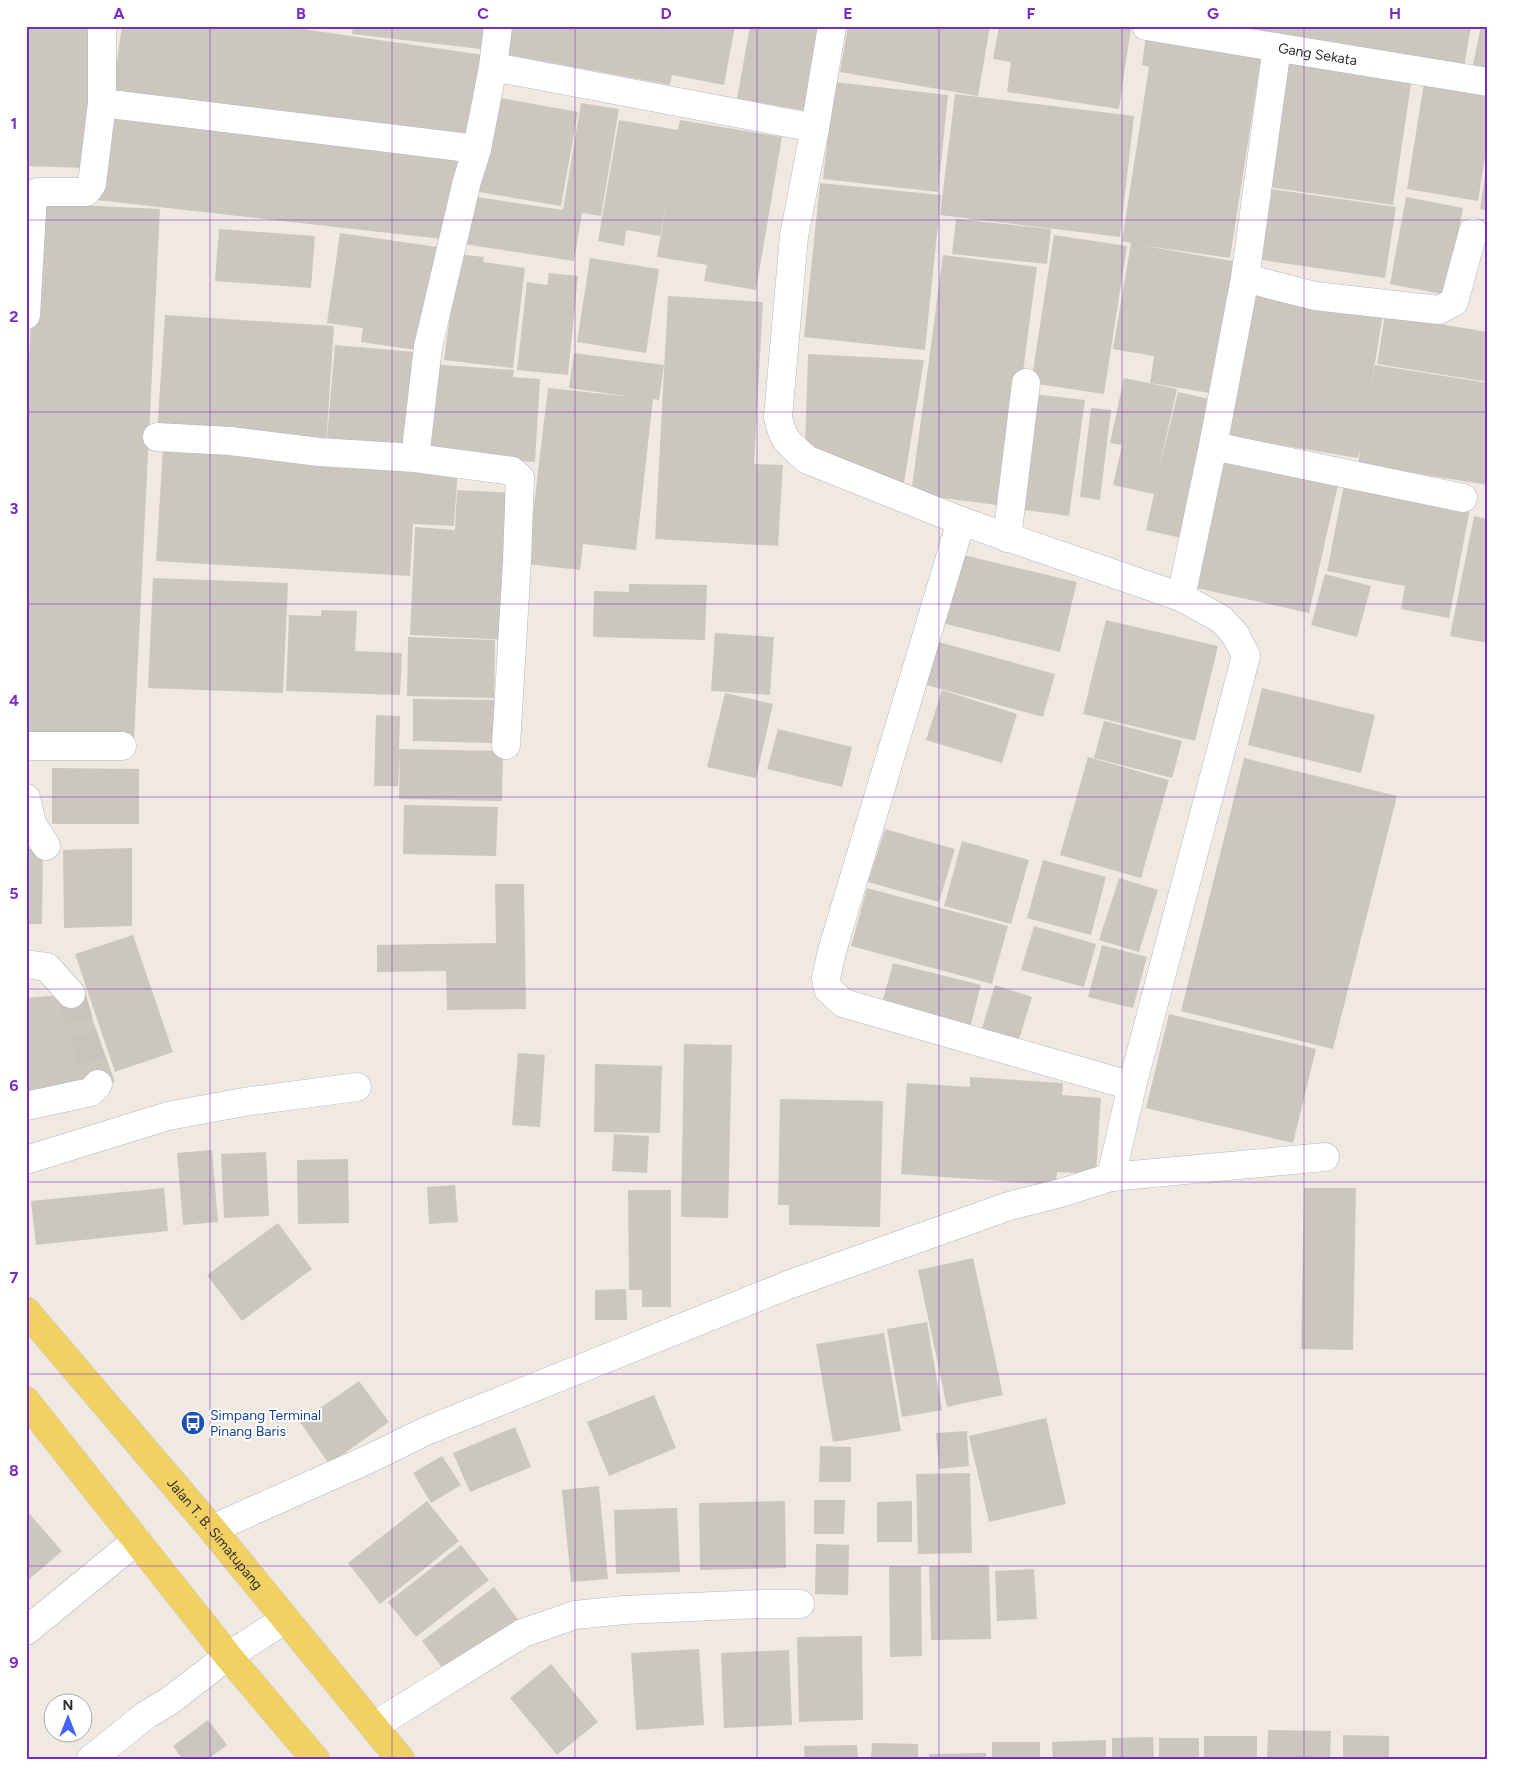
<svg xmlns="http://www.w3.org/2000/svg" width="1514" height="1786" font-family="Figtree,sans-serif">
	<rect width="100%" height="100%" fill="#efe9e1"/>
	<path fill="#cbc7bf" d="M 26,26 L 91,26 L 86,168 L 26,166 Z
		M 122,26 L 281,26 L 484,55 L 471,146 L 112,96 Z
		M 353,26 L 484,26 L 481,49 L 352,34 Z
		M 504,26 L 735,26 L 724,85 L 672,75 L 670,85 L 499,53 Z
		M 750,26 L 822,26 L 807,111 L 737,99 Z
		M 848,26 L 990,26 L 978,96 L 840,72 Z
		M 999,26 L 1131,27 L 1119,109 L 1007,92 L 1011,62 L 993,59 Z
		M 1189,26 L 1471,26 L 1462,78 Z
		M 1481,26 L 1488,26 L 1488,78 L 1471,74 Z
		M 1147,28 L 1263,46 L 1230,258 L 1139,245 L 1238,262 L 1216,394 L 1150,383 L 1154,356 L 1113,349 L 1131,243 L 1122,241 L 1149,67 L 1142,65 Z
		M 1289,53 L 1413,71 L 1393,205 L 1269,187 Z
		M 1425,76 L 1488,86 L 1488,138 L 1478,201 L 1407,189 Z
		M 834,82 L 948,95 L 938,192 L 823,179 Z
		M 955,94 L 1134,116 L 1120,237 L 940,215 Z
		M 495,97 L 578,112 L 561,206 L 479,192 Z
		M 581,103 L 619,109 L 601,216 L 582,213 L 574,261 L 457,243 L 464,195 L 563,210 Z
		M 106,117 L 460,157 L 451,240 L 97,200 Z
		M 619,120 L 678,130 L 680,120 L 782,137 L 756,290 L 704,281 L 707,265 L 657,257 L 668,193 L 660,236 L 626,230 L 624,246 L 598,241 Z
		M 1487,162 L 1488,162 L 1488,211 L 1480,209 Z
		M 820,183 L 941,195 L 925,350 L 804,337 Z
		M 1264,188 L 1396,207 L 1385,278 L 1254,259 Z
		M 1406,197 L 1463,208 L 1447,295 L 1390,284 Z
		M 37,203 L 160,209 L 134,740 L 26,734 L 26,419 Z
		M 956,219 L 1051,229 L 1047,264 L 952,254 Z
		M 219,229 L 315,236 L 311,288 L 215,281 Z
		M 340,233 L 437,247 L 422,351 L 361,342 L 363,328 L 327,323 Z
		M 1054,235 L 1127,246 L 1104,394 L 1031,383 Z
		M 458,254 L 484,257 L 483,262 L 525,268 L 513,368 L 444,360 Z
		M 943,255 L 1037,267 L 1005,506 L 911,494 Z
		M 590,258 L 659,269 L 646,353 L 577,342 Z
		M 549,273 L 578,276 L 568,375 L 517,370 L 527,282 L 547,285 Z
		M 1252,286 L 1384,308 L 1370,393 L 1375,365 L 1488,383 L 1488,485 L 1358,464 L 1361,446 L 1358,458 L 1226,436 Z
		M 668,296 L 763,302 L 754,464 L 783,465 L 778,546 L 655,539 Z
		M 165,315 L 334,326 L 326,445 L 157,434 Z
		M 1385,315 L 1488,332 L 1488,382 L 1377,364 Z
		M 335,345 L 415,352 L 407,455 L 326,448 Z
		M 574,353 L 664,365 L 659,400 L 653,399 L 636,550 L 583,544 L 580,570 L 527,564 L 548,388 L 632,397 L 569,388 Z
		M 808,354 L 924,360 L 904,483 L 822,462 L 805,446 Z
		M 428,364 L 514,370 L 513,377 L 540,379 L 535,462 L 422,455 Z
		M 1124,378 L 1177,389 L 1158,473 L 1178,392 L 1213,400 L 1181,538 L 1146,530 L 1154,494 L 1113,485 L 1122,445 L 1110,443 Z
		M 1033,394 L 1085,400 L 1069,516 L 1018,509 Z
		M 1091,408 L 1111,410 L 1100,500 L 1080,497 Z
		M 163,448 L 458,466 L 454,526 L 413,524 L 410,576 L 156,561 Z
		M 1221,454 L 1339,480 L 1309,613 L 1192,587 Z
		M 1345,480 L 1471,504 L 1449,618 L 1401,609 L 1405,586 L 1327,571 Z
		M 457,490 L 517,493 L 510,640 L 410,635 L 415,527 L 455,530 Z
		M 1474,516 L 1488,519 L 1488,643 L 1450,636 Z
		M 959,554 L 1077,582 L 1060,652 L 942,623 Z
		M 1325,574 L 1371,586 L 1357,637 L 1311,625 Z
		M 153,578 L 288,583 L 283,693 L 148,688 Z
		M 629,584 L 707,585 L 705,640 L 593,637 L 594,591 L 629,592 Z
		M 321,610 L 357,611 L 355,651 L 402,653 L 400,695 L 286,691 L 289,615 L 321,616 Z
		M 1106,620 L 1218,646 L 1195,741 L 1083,714 Z
		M 715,633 L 774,637 L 770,695 L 711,691 Z
		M 408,637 L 495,640 L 494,698 L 407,696 Z
		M 935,641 L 1055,674 L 1043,717 L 923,684 Z
		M 1262,688 L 1375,715 L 1361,773 L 1248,745 Z
		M 942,690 L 1017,714 L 1002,763 L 926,740 Z
		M 725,693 L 773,704 L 756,778 L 707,767 Z
		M 413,699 L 495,700 L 494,743 L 413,741 Z
		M 376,715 L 400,716 L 399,749 L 503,751 L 502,801 L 399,799 L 400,753 L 398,786 L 374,786 Z
		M 1104,721 L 1182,741 L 1172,778 L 1094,758 Z
		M 778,729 L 852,747 L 842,787 L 767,769 Z
		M 1088,757 L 1169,780 L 1141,878 L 1060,855 Z
		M 1244,758 L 1397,796 L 1333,1049 L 1181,1011 Z
		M 52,768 L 139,769 L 139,824 L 52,824 Z
		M 404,805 L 498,807 L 496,856 L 403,854 Z
		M 885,829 L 955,849 L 939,902 L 868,882 Z
		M 962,841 L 1029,860 L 1011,924 L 944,906 Z
		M 132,848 L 132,926 L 64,928 L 63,850 Z
		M 26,849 L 43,849 L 42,924 L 26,924 Z
		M 1043,860 L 1106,877 L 1091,935 L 1027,918 Z
		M 1119,878 L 1158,890 L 1139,952 L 1099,940 Z
		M 495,884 L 524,884 L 526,1009 L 447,1010 L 446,971 L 377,972 L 377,945 L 496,943 Z
		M 867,888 L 1008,926 L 992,984 L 851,946 Z
		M 1034,926 L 1096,944 L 1084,987 L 1021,970 Z
		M 133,935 L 173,1052 L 115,1072 L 75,954 Z
		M 1102,945 L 1147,957 L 1133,1008 L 1088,997 Z
		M 893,963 L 981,985 L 969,1032 L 880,1011 Z
		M 995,985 L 1032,997 L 1016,1049 L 979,1038 Z
		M 83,993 L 115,1082 L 26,1091 L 26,998 Z
		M 1169,1014 L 1316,1049 L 1293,1143 L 1146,1108 Z
		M 684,1044 L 732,1045 L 728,1218 L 681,1217 Z
		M 518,1053 L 545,1055 L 540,1127 L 512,1125 Z
		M 595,1064 L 662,1066 L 660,1133 L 594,1132 Z
		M 970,1077 L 1063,1083 L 1062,1095 L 1101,1098 L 1096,1174 L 1057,1172 L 1056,1185 L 901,1174 L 907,1083 L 970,1087 Z
		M 780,1099 L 883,1101 L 880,1227 L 789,1225 L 789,1205 L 778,1205 Z
		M 614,1134 L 649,1136 L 647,1173 L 612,1171 Z
		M 212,1150 L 218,1222 L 183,1225 L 177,1153 Z
		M 266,1152 L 269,1216 L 224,1218 L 221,1154 Z
		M 348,1159 L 349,1223 L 298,1224 L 297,1160 Z
		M 455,1185 L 458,1222 L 429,1224 L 427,1187 Z
		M 164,1188 L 168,1231 L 36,1245 L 31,1201 Z
		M 1304,1188 L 1356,1188 L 1353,1350 L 1301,1349 Z
		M 628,1190 L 671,1190 L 671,1307 L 642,1307 L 642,1290 L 629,1290 Z
		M 278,1223 L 312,1269 L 242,1321 L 207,1275 Z
		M 973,1258 L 1003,1395 L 947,1407 L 918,1270 Z
		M 626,1289 L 627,1320 L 595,1320 L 595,1290 Z
		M 927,1322 L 942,1410 L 902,1417 L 887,1329 Z
		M 884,1333 L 901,1431 L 833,1442 L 816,1344 Z
		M 359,1381 L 389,1422 L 329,1464 L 300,1422 Z
		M 654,1395 L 676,1448 L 609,1476 L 587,1422 Z
		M 1046,1418 L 1066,1504 L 989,1522 L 969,1436 Z
		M 515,1427 L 531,1467 L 470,1492 L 453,1453 Z
		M 967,1431 L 969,1466 L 939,1469 L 936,1433 Z
		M 820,1446 L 851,1447 L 851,1482 L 819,1482 Z
		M 442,1456 L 461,1485 L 431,1503 L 413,1473 Z
		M 970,1473 L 972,1553 L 918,1554 L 916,1474 Z
		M 599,1486 L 608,1579 L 571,1582 L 562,1490 Z
		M 814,1500 L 845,1500 L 844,1534 L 814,1534 Z
		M 427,1501 L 459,1541 L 380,1604 L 348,1563 Z
		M 785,1501 L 786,1568 L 700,1570 L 699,1503 Z
		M 912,1501 L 912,1542 L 877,1542 L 877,1502 Z
		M 677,1508 L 680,1572 L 616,1574 L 614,1510 Z
		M 26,1510 L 62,1551 L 26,1582 Z
		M 816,1544 L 849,1545 L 848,1595 L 815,1594 Z
		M 461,1545 L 489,1580 L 416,1637 L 388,1602 Z
		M 989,1565 L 991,1639 L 931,1640 L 929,1566 Z
		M 889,1566 L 921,1566 L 922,1656 L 890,1657 Z
		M 1034,1569 L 1037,1619 L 997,1621 L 995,1571 Z
		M 494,1587 L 519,1621 L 447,1674 L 422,1641 Z
		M 862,1636 L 863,1720 L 799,1722 L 797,1637 Z
		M 699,1649 L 704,1725 L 636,1730 L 631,1653 Z
		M 789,1650 L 792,1725 L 724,1728 L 721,1653 Z
		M 551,1664 L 598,1722 L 557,1755 L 510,1698 Z
		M 208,1720 L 227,1745 L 207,1760 L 183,1760 L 173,1746 Z
		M 1268,1730 L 1331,1731 L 1330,1760 L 1267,1760 Z
		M 1343,1735 L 1389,1736 L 1389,1760 L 1343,1760 Z
		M 1204,1736 L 1257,1736 L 1257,1760 L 1204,1760 Z
		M 1153,1737 L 1154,1760 L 1112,1760 L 1112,1738 Z
		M 1159,1738 L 1199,1738 L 1199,1760 L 1159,1760 Z
		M 1106,1740 L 1106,1760 L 1053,1760 L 1052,1742 Z
		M 992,1742 L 1040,1742 L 1040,1760 L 992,1760 Z
		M 872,1743 L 918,1744 L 918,1760 L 871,1760 Z
		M 857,1745 L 858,1760 L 805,1760 L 804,1746 Z
		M 986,1753 L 986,1760 L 929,1760 L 929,1754 Z"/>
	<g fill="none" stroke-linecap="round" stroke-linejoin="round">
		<path stroke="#c8c4bd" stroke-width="28" stroke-dasharray="28 14" stroke-linecap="butt" d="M 71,994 L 98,1084"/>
		<g stroke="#b4b7c1" stroke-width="29">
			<g id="minor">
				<path id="s1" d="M 1146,26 L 1488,82"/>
				<path d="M 493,67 L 815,128"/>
				<path d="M 102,103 L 477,149"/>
				<path d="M 1245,278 L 1315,296 L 1439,310 L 1454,302 L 1473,232"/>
				<path d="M 26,315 L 33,194 L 38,192 L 86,192 L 92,184 L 102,103 L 102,26"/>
				<path d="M 157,437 L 230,441 L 319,452 L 415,458 L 512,471 L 520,478 L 517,561 L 506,745"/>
				<path d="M 1213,446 L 1463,498"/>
				<path d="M 415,458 L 428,347 L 467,181 L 477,149 L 493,67 L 498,26"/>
				<path d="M 961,521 L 832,951 L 826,978 L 828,989 L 843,1003 L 1132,1086"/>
				<path d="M 1007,538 L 1026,383"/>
				<path d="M 1181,597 L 1213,446 L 1245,278 L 1277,47"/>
				<path d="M 26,746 L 122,746"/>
				<path d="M 26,798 L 32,824 L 46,846"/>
				<path d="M 26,964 L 47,967 L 71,994"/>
				<path d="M 26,1106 L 91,1092 L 98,1084"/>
				<path d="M 26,1160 L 168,1116 L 244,1102 L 357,1087"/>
				<path d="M 1111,1177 L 1325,1157"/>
				<path d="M 212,1529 L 369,1459 L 426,1431 L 788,1285 L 1009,1206 L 1061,1193 L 1111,1177 L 1132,1086 L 1246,656 L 1235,634 L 1221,619 L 1181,597 L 961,521 L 808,460 C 789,444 783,441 778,417 L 794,236 L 815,128 L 832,26"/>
				<path d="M 26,1631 L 137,1540"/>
				<path d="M 374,1726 L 523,1633 L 575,1615 L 624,1610 L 760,1604 L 800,1604"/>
				<path d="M 90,1760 L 146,1715 L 168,1702 L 228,1656 L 286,1619"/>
			</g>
		</g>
		<g stroke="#c9c9c9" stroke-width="29">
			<g id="major">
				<path id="s2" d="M 26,1311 L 212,1529 L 401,1760"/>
				<path d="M 26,1401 L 228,1656 L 316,1760"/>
			</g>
		</g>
		<use href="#minor" stroke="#fff" stroke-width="28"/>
		<use href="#major" stroke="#f2d163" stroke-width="28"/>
	</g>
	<path fill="none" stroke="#7b2cbf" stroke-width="1" stroke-opacity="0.55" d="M 210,26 L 210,1760M 392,26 L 392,1760M 575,26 L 575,1760M 757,26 L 757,1760M 939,26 L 939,1760M 1122,26 L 1122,1760M 1304,26 L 1304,1760M 26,220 L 1488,220M 26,412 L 1488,412M 26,604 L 1488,604M 26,797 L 1488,797M 26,989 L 1488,989M 26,1182 L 1488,1182M 26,1374 L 1488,1374M 26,1566 L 1488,1566"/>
	<defs>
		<g id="bus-disc" transform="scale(1.25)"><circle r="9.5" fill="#1a4fb4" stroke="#fff"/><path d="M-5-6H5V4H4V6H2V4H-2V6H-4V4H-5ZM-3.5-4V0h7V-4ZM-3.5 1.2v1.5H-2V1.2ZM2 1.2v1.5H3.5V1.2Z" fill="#fff"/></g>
	</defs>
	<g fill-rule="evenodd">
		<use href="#bus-disc" x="193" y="1423"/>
	</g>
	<g text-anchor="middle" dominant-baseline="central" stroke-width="4" stroke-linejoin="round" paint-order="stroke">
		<g font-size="14" fill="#2e2e2e" stroke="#fff">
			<text stroke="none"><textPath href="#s1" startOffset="174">Gang Sekata</textPath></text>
			<text stroke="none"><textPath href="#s2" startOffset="292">Jalan T. B. Simatupang</textPath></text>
		</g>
		<g font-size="14" fill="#164399" stroke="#fff" text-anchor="start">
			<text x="210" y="1415">Simpang Terminal<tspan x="210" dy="16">Pinang Baris</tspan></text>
		</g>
	</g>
	<rect width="1514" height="1786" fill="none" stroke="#ffffff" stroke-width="55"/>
	<g transform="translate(68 1718)"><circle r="24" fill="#ffffff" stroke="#ababab"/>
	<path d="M0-4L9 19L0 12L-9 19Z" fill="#4264fb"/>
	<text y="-8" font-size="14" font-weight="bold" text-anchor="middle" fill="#2e2e2e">N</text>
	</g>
	<rect x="28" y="28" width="1458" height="1730" fill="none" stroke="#7b2cbf" stroke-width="2"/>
	<g font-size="16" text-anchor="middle" font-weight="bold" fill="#7b2cbf">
		<text x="119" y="19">A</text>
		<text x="301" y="19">B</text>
		<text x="483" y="19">C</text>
		<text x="666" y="19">D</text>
		<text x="848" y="19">E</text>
		<text x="1031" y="19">F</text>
		<text x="1213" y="19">G</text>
		<text x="1395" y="19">H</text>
		<text x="14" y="129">1</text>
		<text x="14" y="322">2</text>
		<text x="14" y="514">3</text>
		<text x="14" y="706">4</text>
		<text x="14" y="899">5</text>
		<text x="14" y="1091">6</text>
		<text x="14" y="1283">7</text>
		<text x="14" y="1476">8</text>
		<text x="14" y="1668">9</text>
	</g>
</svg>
